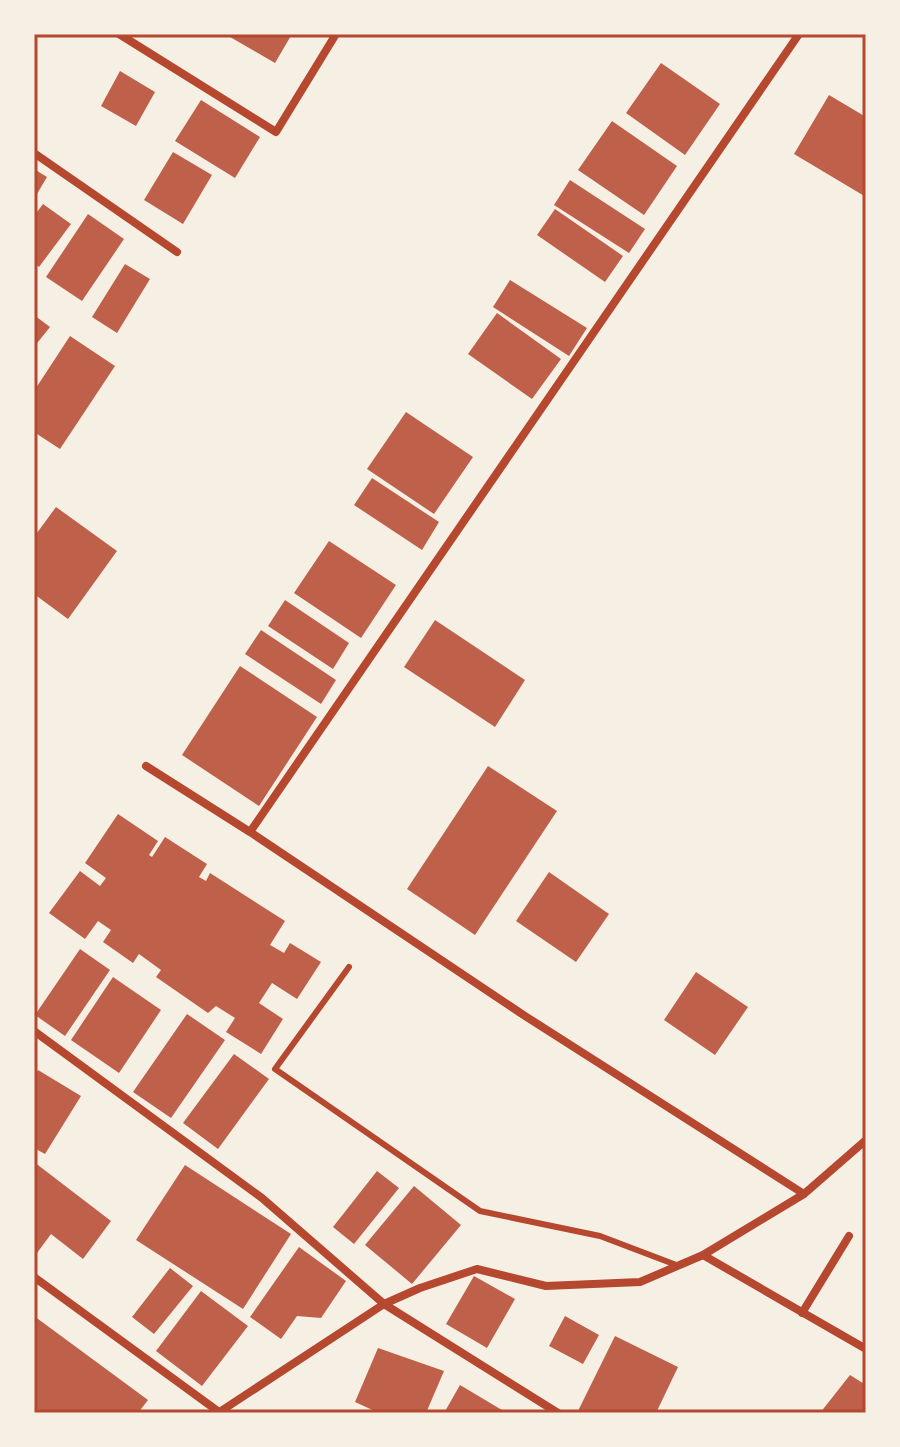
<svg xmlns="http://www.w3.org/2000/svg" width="900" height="1447" font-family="Signika,sans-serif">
	<rect width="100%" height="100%" fill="#f6efe4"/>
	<path fill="#bf614a" d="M 225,34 L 292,34 L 275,63 Z
		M 661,63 L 720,104 L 685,155 L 626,113 Z
		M 120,71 L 155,92 L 136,126 L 101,106 Z
		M 829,95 L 866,117 L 866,197 L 794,154 Z
		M 201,100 L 260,137 L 235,178 L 175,141 Z
		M 612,121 L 677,166 L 644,215 L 578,170 Z
		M 173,152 L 212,175 L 183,224 L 144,200 Z
		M 34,169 L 47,177 L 34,199 Z
		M 570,180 L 645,229 L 629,253 L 554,205 Z
		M 43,204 L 71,224 L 39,267 L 34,263 L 34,216 Z
		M 555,209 L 623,256 L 605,282 L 537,235 Z
		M 88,214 L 124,239 L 82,301 L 46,277 Z
		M 125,264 L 150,279 L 117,333 L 92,317 Z
		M 510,280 L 587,328 L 569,356 L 493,307 Z
		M 497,313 L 561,359 L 532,399 L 468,354 Z
		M 34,315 L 50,327 L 34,347 Z
		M 70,336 L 115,366 L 60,449 L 34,432 L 34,391 Z
		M 406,412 L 473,457 L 434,514 L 367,469 Z
		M 372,478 L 439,522 L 422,550 L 354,505 Z
		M 56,507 L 117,551 L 68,619 L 34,594 L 34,537 Z
		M 329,541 L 396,585 L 361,638 L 294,593 Z
		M 285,600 L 349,643 L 333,669 L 268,626 Z
		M 435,620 L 525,680 L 495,727 L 404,667 Z
		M 261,630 L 336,680 L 321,704 L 245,654 Z
		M 240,666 L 317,717 L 259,806 L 182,755 Z
		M 488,766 L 557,811 L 475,935 L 407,889 Z
		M 118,814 L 158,841 L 149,855 L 152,857 L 165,837 L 207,864 L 199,877 L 206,881 L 210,873 L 285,921 L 270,945 L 284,953 L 290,943 L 321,962 L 297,999 L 272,983 L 259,1003 L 283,1019 L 261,1054 L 226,1032 L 235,1018 L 216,1006 L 208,1013 L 156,977 L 161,970 L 139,954 L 133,963 L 103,942 L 111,930 L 98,921 L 85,939 L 49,913 L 80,871 L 100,886 L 106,878 L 85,863 Z
		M 549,872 L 609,914 L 576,962 L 516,921 Z
		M 80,949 L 110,970 L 65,1036 L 35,1015 Z
		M 696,972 L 748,1007 L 715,1055 L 664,1020 Z
		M 113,977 L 161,1010 L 119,1073 L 71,1040 Z
		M 187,1014 L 225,1040 L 171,1118 L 133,1092 Z
		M 234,1054 L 269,1079 L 218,1149 L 183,1123 Z
		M 38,1070 L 81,1096 L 45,1154 L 34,1148 L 34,1077 Z
		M 34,1162 L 111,1221 L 83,1259 L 51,1234 L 37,1253 L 34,1251 Z
		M 185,1165 L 291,1234 L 243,1309 L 136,1240 Z
		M 377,1171 L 399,1188 L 354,1244 L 333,1227 Z
		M 414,1186 L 461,1225 L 412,1284 L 365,1245 Z
		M 299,1247 L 346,1281 L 321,1318 L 297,1316 L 281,1339 L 250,1317 Z
		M 170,1268 L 193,1286 L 154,1334 L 132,1317 Z
		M 474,1276 L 515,1299 L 487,1348 L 446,1324 Z
		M 201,1291 L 248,1326 L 202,1386 L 156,1351 Z
		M 34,1316 L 148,1400 L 138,1413 L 42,1413 L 34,1407 Z
		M 565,1316 L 599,1335 L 583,1364 L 549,1346 Z
		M 615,1336 L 678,1367 L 656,1413 L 577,1413 Z
		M 378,1348 L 444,1371 L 426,1413 L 379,1413 L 355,1402 Z
		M 850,1375 L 866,1385 L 866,1413 L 820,1413 Z
		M 460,1385 L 507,1413 L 444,1413 Z"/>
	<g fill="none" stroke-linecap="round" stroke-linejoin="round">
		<path stroke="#b5482f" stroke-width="6" d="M 349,967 L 275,1069 L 480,1211 L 600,1236 L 679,1266"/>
		<path stroke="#b5482f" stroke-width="8" d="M 119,34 L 276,132 L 336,34
			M 34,153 L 177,252
			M 146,766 L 250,832 L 525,1016 L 804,1194
			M 250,832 L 799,34
			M 34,1031 L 262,1198 L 384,1304 L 558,1413
			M 703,1255 L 866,1349
			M 34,1277 L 219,1412
			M 802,1313 L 849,1236
			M 218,1413 L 384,1304 L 420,1288 L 477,1269 L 546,1286 L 640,1282 L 703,1255 L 804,1194 L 866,1140"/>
	</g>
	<rect width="900" height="1447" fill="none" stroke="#f6efe4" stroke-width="72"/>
	<rect x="36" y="36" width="828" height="1375" fill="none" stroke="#b5482f" stroke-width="3"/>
</svg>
